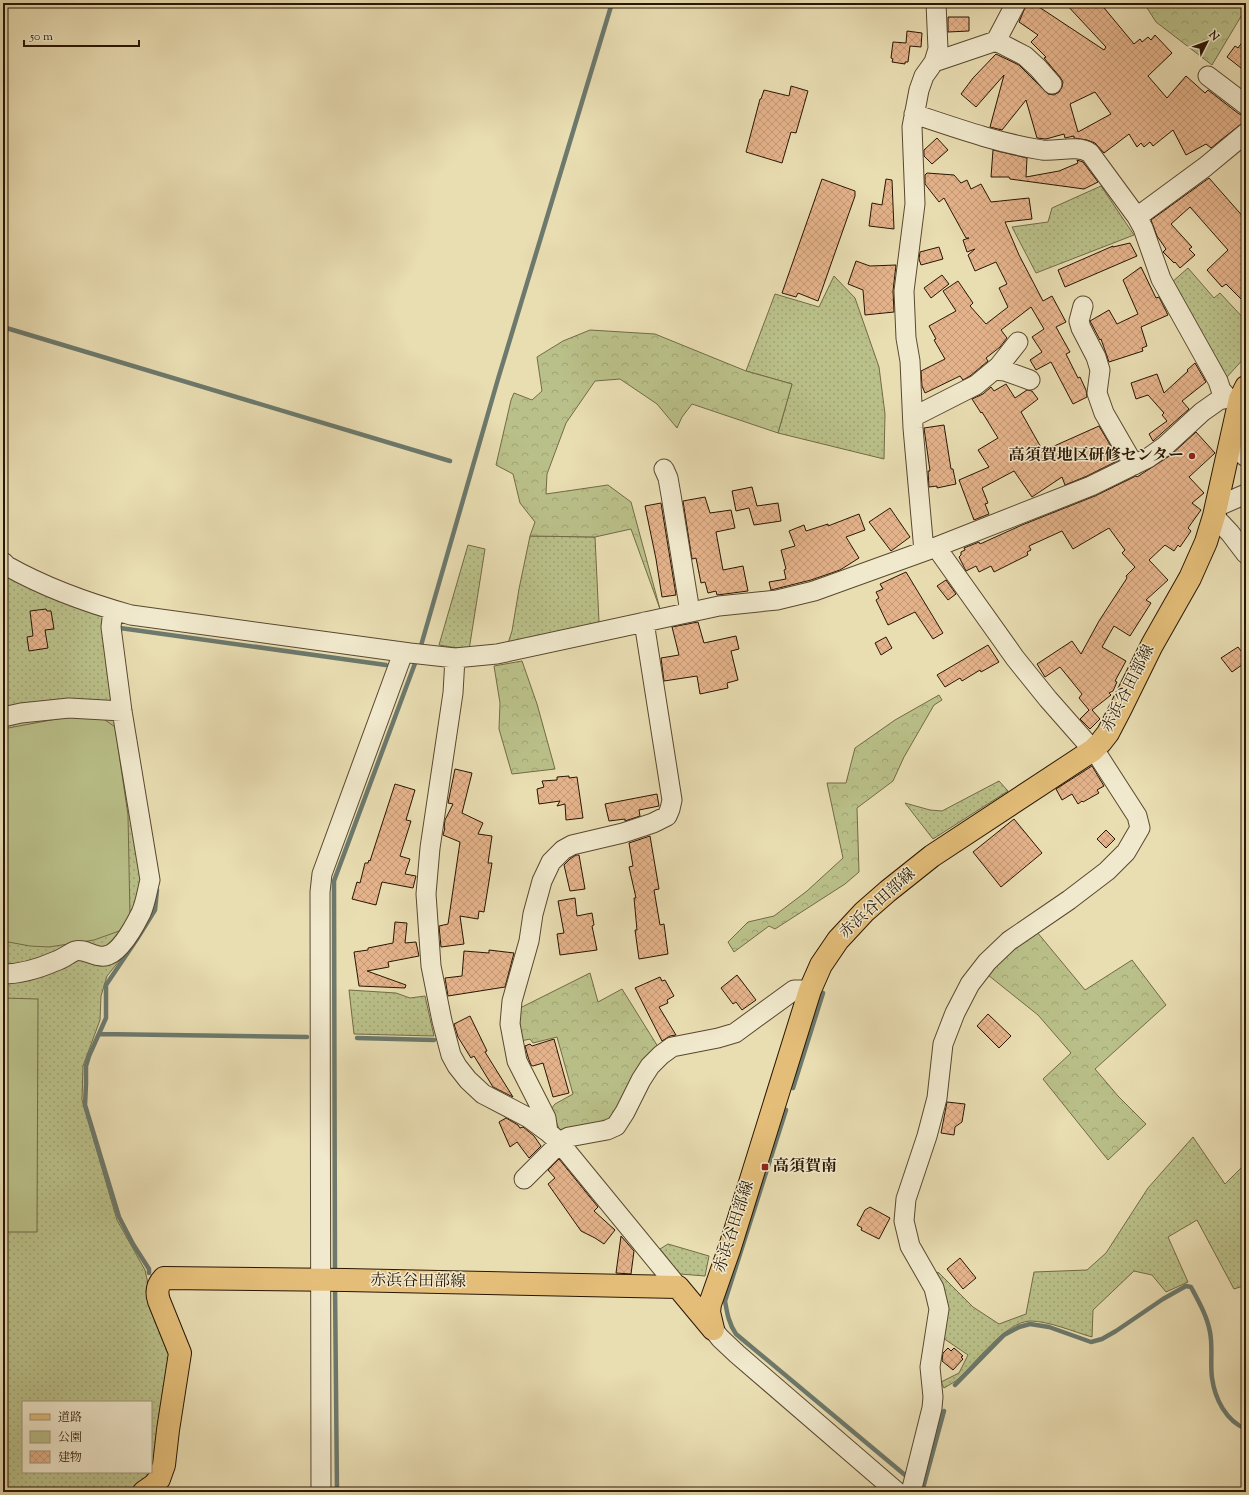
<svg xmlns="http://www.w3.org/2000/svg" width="1249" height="1495" font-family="'Sorts Mill Goudy','Noto Serif JP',serif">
	<defs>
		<pattern id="green-dots" width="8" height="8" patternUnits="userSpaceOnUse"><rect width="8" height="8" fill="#bac089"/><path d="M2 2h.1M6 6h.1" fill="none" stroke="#a0a475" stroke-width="1.8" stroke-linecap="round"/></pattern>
		<pattern id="forest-crowns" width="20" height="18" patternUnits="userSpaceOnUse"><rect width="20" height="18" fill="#bac089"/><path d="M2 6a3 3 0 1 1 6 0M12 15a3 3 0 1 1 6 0" fill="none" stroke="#a0a475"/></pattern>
		<pattern id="building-cross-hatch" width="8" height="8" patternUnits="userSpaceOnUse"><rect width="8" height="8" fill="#e5b38b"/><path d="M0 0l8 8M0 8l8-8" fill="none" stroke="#c49976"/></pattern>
	</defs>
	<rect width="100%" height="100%" fill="#e9ddb2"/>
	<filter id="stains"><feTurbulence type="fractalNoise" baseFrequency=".005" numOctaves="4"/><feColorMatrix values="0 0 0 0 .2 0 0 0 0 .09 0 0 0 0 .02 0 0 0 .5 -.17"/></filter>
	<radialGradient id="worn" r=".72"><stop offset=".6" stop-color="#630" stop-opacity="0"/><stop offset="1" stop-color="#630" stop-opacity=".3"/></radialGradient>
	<path fill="url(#green-dots)" stroke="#726b46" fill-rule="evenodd" d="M 1101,186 L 1134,235 L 1036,273 L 1012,227 L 1048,222 L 1052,208 Z
		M 1188,268 L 1214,298 L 1220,293 L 1246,321 L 1246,356 L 1226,378 L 1171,283 Z
		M 834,276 L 855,298 L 879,367 L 885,414 L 884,459 L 778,433 L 792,384 L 746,371 L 775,294 L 819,307 Z
		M 530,536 L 595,537 L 599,622 L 507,646 L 512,631 L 519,589 Z
		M 468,545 L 485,549 L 469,650 L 439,645 Z
		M 3,574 L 115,620 L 153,873 L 132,945 L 107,976 L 101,996 L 100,1020 L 83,1066 L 82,1100 L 117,1220 L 145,1270 L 153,1306 L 176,1355 L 159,1466 L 138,1492 L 3,1492 ZM 23,1402 L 151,1402 L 151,1472 L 23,1472 Z
		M 999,781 L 1008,791 L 933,839 L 905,803 L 930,810 L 942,811 Z
		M 349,990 L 396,993 L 410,998 L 425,996 L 434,1036 L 354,1034 Z
		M 1193,1137 L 1225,1184 L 1246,1163 L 1246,1285 L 1234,1289 L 1197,1220 L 1168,1237 L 1188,1282 L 1166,1292 L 1152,1275 L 1134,1271 L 1093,1310 L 1092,1337 C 1074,1332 1049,1321 1030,1321 C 1005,1322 975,1364 957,1380 C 953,1383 949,1385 944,1388 L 941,1382 L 959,1373 L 968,1355 L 943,1338 L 932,1277 L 938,1272 L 973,1307 L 999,1324 L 1026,1314 L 1034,1272 L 1087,1270 L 1106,1253 L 1148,1188 Z
		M 668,1244 L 709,1256 L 705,1276 L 680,1274 L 660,1249 Z"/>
	<path fill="url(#forest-crowns)" stroke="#726b46" d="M 1144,3 L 1246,3 L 1246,8 L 1212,65 L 1156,22 Z
		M 590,330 L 655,334 L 746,371 L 792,384 L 778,433 L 692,404 L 682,417 L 677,428 L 657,404 L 620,379 L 595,381 L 566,423 L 547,474 L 546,494 L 608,485 L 631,502 L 660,609 L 631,529 L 595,537 L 530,536 L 535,522 L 520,503 L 513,474 L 496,465 L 511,400 L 514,393 L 532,400 L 542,391 L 537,357 L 563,341 Z
		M 522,661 L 537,704 L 555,769 L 512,774 L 499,729 L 500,703 L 494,666 Z
		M 939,695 L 942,700 L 934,705 L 904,757 L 893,781 L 857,808 L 859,872 L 845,884 L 775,929 L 769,926 L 734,952 L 728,942 L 748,922 L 774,916 L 807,891 L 843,858 L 827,783 L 846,783 L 855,748 L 895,720 Z
		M 1037,932 L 1085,990 L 1132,960 L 1166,1005 L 1095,1069 L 1118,1096 L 1146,1124 L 1108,1160 L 1043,1079 L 1071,1053 L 1038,1015 L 988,975 L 1002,956 Z
		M 590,973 L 598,1002 L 622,989 L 660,1050 L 614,1114 L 600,1125 L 560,1131 L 551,1109 L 555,1104 L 573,1094 L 557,1037 L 533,1043 L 530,1039 L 521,1041 L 514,1011 Z"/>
	<path fill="#bac089" stroke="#726b46" d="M 94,712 L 115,727 L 128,815 L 130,917 L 122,930 L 94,940 L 49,947 L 30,946 L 3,941 L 3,729 Z
		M 3,998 L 38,999 L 37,1232 L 3,1232 Z"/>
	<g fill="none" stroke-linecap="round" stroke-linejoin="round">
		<path stroke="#6c796c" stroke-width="4.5" d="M 3,327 L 450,461
			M 120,631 L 120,628 L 386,665
			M 420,649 L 498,379 L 612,3
			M 99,1034 L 307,1037
			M 357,1038 L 434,1040
			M 793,1088 L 823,993
			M 786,1110 L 725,1301 C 727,1313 729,1324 736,1334 L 905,1475
			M 149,1273 L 149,1269 L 133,1244 L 119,1217 L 85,1105 L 86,1084 L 86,1066 L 89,1056 L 106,1018 L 106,985 L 137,939 L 155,910 L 157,890
			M 335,1274 L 334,881 L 417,658
			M 335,1285 L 337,1492
			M 955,1385 L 1004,1335 L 1019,1327 L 1030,1324 L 1049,1327 L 1091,1342 L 1102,1339 L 1116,1331 L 1163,1299 L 1186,1286 L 1191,1287 C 1199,1302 1207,1316 1210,1332 C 1213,1347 1210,1363 1212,1378 C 1215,1399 1226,1421 1246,1429
			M 922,1492 L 944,1411"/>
	</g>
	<path fill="url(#building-cross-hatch)" stroke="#291603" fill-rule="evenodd" d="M 1027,3 L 1033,3 L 1104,50 L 1106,47 L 1065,3 L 1100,3 L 1134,44 L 1140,39 L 1142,42 L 1148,37 L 1151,40 L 1155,35 L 1172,53 L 1148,76 L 1167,98 L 1186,76 L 1205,93 L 1208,90 L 1239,114 L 1246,116 L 1246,120 L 1211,148 L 1206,144 L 1186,155 L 1173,130 L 1153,146 L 1150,142 L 1144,147 L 1141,143 L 1137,147 L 1129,134 L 1104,153 L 1095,143 L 1087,140 L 1074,138 L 1074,136 L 1065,138 L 1064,134 L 1046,139 L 1037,138 L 1026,100 L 1002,130 L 990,127 L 1004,75 L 976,107 L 961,94 L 973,78 L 996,54 L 1019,65 L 1048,94 L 1054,95 L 1059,92 L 1062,87 L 1063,82 L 1060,77 L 1044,58 L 1046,57 L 1031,42 L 1038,35 L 1019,22 ZM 1095,92 L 1111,114 L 1078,132 L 1070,104 Z
		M 948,17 L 969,17 L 969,31 L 948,32 Z
		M 907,31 L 922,33 L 921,47 L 910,46 L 908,62 L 905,62 L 905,64 L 892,62 L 893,59 L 891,58 L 893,42 L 906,43 Z
		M 1246,37 L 1246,61 L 1241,68 L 1227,57 L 1235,46 L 1238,48 Z
		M 791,86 L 808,91 L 796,133 L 791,132 L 782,163 L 746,152 L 760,99 L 761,99 L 764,90 L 789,96 Z
		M 937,138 L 948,150 L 932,164 L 924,156 L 924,150 Z
		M 993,150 L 1027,158 L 1026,177 L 1059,171 L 1078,163 L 1077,160 L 1083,162 L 1098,182 L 1084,189 L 1010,179 L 1009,177 L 991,177 Z
		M 927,173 L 954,175 L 961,183 L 967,180 L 971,189 L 981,184 L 991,202 L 1029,198 L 1032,219 L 1005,222 L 1019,255 L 1043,301 L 1052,296 L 1066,322 L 1056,327 L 1070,352 L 1066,354 L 1078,378 L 1080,377 L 1086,390 L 1087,397 L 1073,404 L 1051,362 L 1036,370 L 1030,360 L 1042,352 L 1032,337 L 1044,329 L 1031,307 L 1001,330 L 1007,338 L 1000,347 L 986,358 L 988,361 L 970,376 L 963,380 L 960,376 L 925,393 L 922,386 L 921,371 L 945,359 L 934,340 L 936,339 L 929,326 L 956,311 L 943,291 L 958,281 L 973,303 L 970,306 L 986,324 L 1008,307 L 999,288 L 1007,284 L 996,262 L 975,271 L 968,255 L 975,249 L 967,252 L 963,240 L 969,238 L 966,238 L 944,198 L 939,202 L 925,184 L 925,175 Z
		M 1209,178 L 1246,220 L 1246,304 L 1226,284 L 1222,287 L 1207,270 L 1228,250 L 1190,207 L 1171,224 L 1192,247 L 1189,249 L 1195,255 L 1180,268 L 1175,262 L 1174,263 L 1163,252 L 1166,249 L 1157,236 L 1151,220 Z
		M 822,179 L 855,191 L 855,196 L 818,301 L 798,293 L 796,297 L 782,293 Z
		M 886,179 L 892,180 L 894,229 L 869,226 L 872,203 L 882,205 Z
		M 1130,243 L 1137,256 L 1065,287 L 1058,270 L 1113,246 L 1113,247 Z
		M 939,247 L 943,259 L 921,265 L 919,259 L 920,252 Z
		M 856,261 L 870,266 L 896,265 L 893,291 L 894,312 L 865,315 L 863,290 L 848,284 Z
		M 1141,267 L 1156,298 L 1159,297 L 1168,315 L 1141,327 L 1147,346 L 1142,348 L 1143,351 L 1109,362 L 1101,339 L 1100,340 L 1090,321 L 1109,310 L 1117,324 L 1138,314 L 1123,280 Z
		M 942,275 L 949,284 L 931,298 L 924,288 Z
		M 1195,363 L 1206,382 L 1182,401 L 1189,409 L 1153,441 L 1149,434 L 1167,421 L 1162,415 L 1164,413 L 1148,395 L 1136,399 L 1131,383 L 1157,374 L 1164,393 L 1188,371 L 1187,370 Z
		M 1006,384 L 1015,398 L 1027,390 L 1032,391 L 1038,399 L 1021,412 L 1043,451 L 1099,426 L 1119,460 L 1087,476 L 1065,485 L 1062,477 L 1032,497 L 1014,471 L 982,488 L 988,503 L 985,504 L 989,514 L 974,520 L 959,480 L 989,467 L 978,450 L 998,438 L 982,412 L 981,413 L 972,399 L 983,394 L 991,387 L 994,391 Z
		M 944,425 L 951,469 L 953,469 L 956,484 L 937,488 L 937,486 L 929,487 L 928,471 L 930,471 L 924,428 Z
		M 1196,432 L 1215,453 L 1189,477 L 1204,493 L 1192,503 L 1201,510 L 1188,528 L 1191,531 L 1180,547 L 1178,545 L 1174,551 L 1165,545 L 1149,560 L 1168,580 L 1146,600 L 1151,603 L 1130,636 L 1114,626 L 1102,647 L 1126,661 L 1115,681 L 1117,682 L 1113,691 L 1109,693 L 1111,695 L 1092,710 L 1100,719 L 1090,729 L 1080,719 L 1089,710 L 1079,698 L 1082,694 L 1060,667 L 1045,677 L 1037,664 L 1072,641 L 1081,654 L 1099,621 L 1127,578 L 1126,576 L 1135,567 L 1122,553 L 1125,550 L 1109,528 L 1073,549 L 1062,531 L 1029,546 L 1031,550 L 1027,552 L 1028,555 L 994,572 L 991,566 L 979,572 L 976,566 L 966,571 L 959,557 L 961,555 L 961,552 L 965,550 L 964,548 L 979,542 L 980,544 L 1022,525 L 1095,496 L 1136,476 L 1137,477 L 1171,455 Z
		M 752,487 L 757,506 L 778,503 L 781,521 L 754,525 L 749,508 L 736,511 L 732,491 Z
		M 705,497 L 710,513 L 731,510 L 735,528 L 716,532 L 723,570 L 743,566 L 748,591 L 717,595 L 716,591 L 708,593 L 705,582 L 701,583 L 696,558 L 692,559 L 683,501 Z
		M 661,503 L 676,595 L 662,597 L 656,559 L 645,506 Z
		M 890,508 L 910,537 L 891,551 L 869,522 Z
		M 859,514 L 865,530 L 846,537 L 859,558 L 840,570 L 811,580 L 771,590 L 769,582 L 786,579 L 784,570 L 786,569 L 781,550 L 795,546 L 789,531 L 804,525 L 806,531 L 828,524 L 828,526 Z
		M 906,572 L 943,633 L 933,639 L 915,612 L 888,625 L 876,600 L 879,598 L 876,592 L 883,589 L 880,584 Z
		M 946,580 L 956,594 L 948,600 L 937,586 Z
		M 46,609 L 47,611 L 51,611 L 54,629 L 45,630 L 48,648 L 29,651 L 27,637 L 33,636 L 30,611 Z
		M 698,622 L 704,643 L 736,636 L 739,649 L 731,651 L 738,680 L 727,683 L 728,688 L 700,694 L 697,676 L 664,681 L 661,658 L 679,655 L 672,627 Z
		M 886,637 L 892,648 L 881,655 L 875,643 Z
		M 988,645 L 999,662 L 981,672 L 980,670 L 962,681 L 960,678 L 945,687 L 937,675 Z
		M 1238,647 L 1241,651 L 1246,647 L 1246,662 L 1232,672 L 1221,658 Z
		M 1092,766 L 1104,786 L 1097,790 L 1099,793 L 1083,802 L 1082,801 L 1078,804 L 1072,794 L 1062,800 L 1056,789 Z
		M 455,769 L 472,773 L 462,813 L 483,823 L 478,834 L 492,836 L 488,863 L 492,863 L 484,912 L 479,911 L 478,919 L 460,916 L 464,944 L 441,947 L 439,926 L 448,924 L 460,842 L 443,835 L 445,828 L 444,828 L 445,820 L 453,804 L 448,803 Z
		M 569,776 L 569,778 L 577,777 L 583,818 L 566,820 L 565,804 L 557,806 L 560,801 L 539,804 L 537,789 L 544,787 L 542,781 L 557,780 L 557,777 Z
		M 395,784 L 415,790 L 406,820 L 411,821 L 400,856 L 410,859 L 405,874 L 416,876 L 413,888 L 382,882 L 376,905 L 352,899 L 357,882 L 360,883 L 365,863 L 368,863 L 369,860 L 370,861 Z
		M 657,794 L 659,806 L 639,810 L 640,816 L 625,821 L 625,819 L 609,821 L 605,804 Z
		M 1014,819 L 1042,853 L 1001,887 L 973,852 Z
		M 1106,830 L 1115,839 L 1106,848 L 1097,839 Z
		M 650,836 L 659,889 L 654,890 L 660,925 L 664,924 L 668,954 L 639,959 L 635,930 L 637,930 L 634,898 L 636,898 L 629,867 L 633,866 L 629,843 Z
		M 576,855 L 579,855 L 585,889 L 570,891 L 564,865 L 570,859 Z
		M 575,898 L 577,916 L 592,913 L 594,925 L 592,926 L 597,950 L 560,955 L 557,934 L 564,933 L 558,901 Z
		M 395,922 L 407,923 L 405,943 L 416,942 L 419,956 L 388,962 L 389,967 L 367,971 L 406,985 L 405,988 L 359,986 L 354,952 L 368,950 L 368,948 L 393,943 Z
		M 489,950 L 514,953 L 505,987 L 448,996 L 445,978 L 462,976 L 464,951 L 489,953 Z
		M 737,975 L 756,1000 L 742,1010 L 736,1002 L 733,1004 L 721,988 Z
		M 660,977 L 662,981 L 665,980 L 674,996 L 667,1000 L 668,1003 L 659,1007 L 676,1035 L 670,1036 L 662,1041 L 635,988 Z
		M 988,1014 L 1011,1036 L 999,1048 L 977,1026 Z
		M 470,1016 L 487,1051 L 485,1052 L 513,1097 L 493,1087 L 474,1056 L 471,1058 L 458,1037 L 454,1024 Z
		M 554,1039 L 569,1093 L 553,1097 L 543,1063 L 533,1066 L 531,1065 L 528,1057 L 525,1046 L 530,1044 L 532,1046 Z
		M 947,1102 L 965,1104 L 962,1122 L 955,1127 L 954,1135 L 941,1133 Z
		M 506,1118 L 518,1125 L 520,1128 L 523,1127 L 534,1136 L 541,1146 L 529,1158 L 517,1142 L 510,1147 L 499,1122 Z
		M 559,1159 L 598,1207 L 594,1211 L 615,1230 L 604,1244 L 595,1238 L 581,1231 L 548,1184 L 555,1178 L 548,1170 Z
		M 870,1207 L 890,1218 L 879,1239 L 861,1230 L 862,1228 L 857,1225 L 865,1210 Z
		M 621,1236 L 634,1251 L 631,1274 L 616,1273 Z
		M 960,1258 L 976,1278 L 963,1289 L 947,1269 Z
		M 948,1348 L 951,1351 L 954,1348 L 963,1356 L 961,1357 L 963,1359 L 953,1370 L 942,1361 L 943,1353 Z"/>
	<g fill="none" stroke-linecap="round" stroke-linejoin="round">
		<g stroke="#59482f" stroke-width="21">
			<path id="minor" d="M 996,41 L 1025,56 L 1038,68 L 1052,84
				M 934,62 L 996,41 L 1016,3
				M 1208,76 L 1246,105
				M 914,114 C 956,128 998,143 1042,150 C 1057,152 1077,144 1090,153 L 1137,217 L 1143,228 L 1161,279 L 1218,381 L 1221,390 L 1228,398
				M 1137,217 L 1205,167 L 1246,133
				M 1083,306 L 1079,321 L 1081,328 L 1096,357 L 1100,370 L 1097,393 L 1104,413 L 1134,465
				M 994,370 L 1005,371 L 1030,380
				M 913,417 L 976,385 L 999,366 L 1018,342
				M 1230,444 L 1246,457
				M 664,469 L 668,478 L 671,495 L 690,612
				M 1216,507 L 1246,494
				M 1214,516 L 1230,533 L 1246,554
				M 924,551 L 913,428 L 910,361 L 906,338 L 904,291 L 915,204 L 912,127 L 919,90 L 924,76 L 934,62 L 938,49 L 936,3
				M 3,562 L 7,566 C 46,588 88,603 131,615 L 410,653 L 455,658 L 497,654 L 719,606 L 777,600 L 814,591 L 936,547 L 1091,486 L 1148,458 L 1165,446 L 1202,412 L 1219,400 L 1228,398 L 1240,399
				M 455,658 L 453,693 L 430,848 L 426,894 L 431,966 L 442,1021 L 451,1055 L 457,1066 L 468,1080 L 483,1094 L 529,1118 L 548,1132 L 559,1142 L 678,1287
				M 3,717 L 21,713 L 69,708 L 122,711
				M 3,974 C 21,974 40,968 56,961 C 63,959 68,954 75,951 C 85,948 94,958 105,956 C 120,954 135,925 141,913 C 146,902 147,891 150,880 L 122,711 L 111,627 L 113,610
				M 548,1132 L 546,1118 L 517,1061 L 510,1024 L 512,1001 L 529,941 L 533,914 L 542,881 L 551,862 L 563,850 L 572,845 L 623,833 L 653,823 L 667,816 L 670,809 L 672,800 L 644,622
				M 559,1142 L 569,1137 L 607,1130 L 616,1126 L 625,1112 L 641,1080 L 650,1066 L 661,1055 L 672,1047 L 718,1038 L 735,1033 L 794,990 L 810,990
				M 524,1179 L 560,1143
				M 713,1329 L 720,1338 L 737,1354 L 897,1492
				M 321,1492 L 320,892 L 322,874 L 403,653
				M 911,1492 L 932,1408 L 933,1397 L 930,1367 L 939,1309 L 934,1288 L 910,1246 L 904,1221 L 906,1199 L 927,1136 L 937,1098 L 943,1044 L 955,1013 L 970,984 L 987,962 L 1009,941 L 1069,900 L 1107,871 L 1126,852 L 1140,828 L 1137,816 L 1099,757 L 1048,699 L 1015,658 L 936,547"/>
		</g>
		<g stroke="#291603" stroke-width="24">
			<path id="major" d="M 713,1329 L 709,1312 L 710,1304 L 730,1247 L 810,990 L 821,965 L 838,940 L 864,912 L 888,891 L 932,856 L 1093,750 L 1101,742 L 1108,733 L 1121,708 L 1152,645 L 1190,578 L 1206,542 L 1214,516 L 1240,399 L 1246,387
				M 144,1492 L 154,1485 L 159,1479 L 164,1465 L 168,1430 L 180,1353 L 159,1301 C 156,1292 157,1285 164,1278 L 346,1280 L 678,1287 L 713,1329"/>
		</g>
		<use href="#minor" stroke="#f1e9cd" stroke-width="19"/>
		<use href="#major" stroke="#e4be79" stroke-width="22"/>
	</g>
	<g fill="#8f2418" stroke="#f1e9cd" stroke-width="1.5">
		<circle cx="1192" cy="456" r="4"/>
		<rect x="761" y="1163" width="8" height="8" rx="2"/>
	</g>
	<g text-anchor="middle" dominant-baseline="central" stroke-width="3" stroke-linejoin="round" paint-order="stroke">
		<g font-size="16" font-weight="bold" fill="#291603" stroke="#f1e9cd" text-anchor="end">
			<text x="1184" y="456">高須賀地区研修センター</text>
			<text x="773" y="1167" text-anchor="start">高須賀南</text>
		</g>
		<g font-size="16" fill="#291603" stroke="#f1e9cd">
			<text transform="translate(1129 689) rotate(-63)">赤浜谷田部線</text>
			<text transform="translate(878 904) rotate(-42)">赤浜谷田部線</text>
			<text transform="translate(735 1227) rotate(-72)">赤浜谷田部線</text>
			<text transform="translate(418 1282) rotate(1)">赤浜谷田部線</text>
		</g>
	</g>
	<rect width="1249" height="1495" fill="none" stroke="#e9ddb2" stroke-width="16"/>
	<rect x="4" y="4" width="1241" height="1487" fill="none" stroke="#291603" stroke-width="2"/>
	<rect x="8" y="8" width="1233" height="1479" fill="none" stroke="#291603"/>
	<rect x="22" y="1401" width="130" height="72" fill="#f1e9cd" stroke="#a1957c"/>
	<rect x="30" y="1414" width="20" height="6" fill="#e4be79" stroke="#a1957c"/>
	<text x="58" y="1421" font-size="12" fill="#291603">道路</text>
	<rect x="30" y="1431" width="20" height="12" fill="#bac089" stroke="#a1957c"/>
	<text x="58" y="1441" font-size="12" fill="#291603">公園</text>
	<rect x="30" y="1451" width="20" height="12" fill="url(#building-cross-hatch)" stroke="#a1957c"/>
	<text x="58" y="1461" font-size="12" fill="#291603">建物</text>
	<g transform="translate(1207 42) rotate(48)" stroke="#f1e9cd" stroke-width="3" paint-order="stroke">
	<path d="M0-3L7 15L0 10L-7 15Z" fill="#291603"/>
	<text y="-6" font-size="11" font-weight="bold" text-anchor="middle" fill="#291603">N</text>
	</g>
	<path d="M24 40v6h115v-6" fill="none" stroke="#291603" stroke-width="2"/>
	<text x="30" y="40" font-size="12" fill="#291603" stroke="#f1e9cd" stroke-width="3" paint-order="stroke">50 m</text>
	<rect width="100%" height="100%" filter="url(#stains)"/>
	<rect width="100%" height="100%" fill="url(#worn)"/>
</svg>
